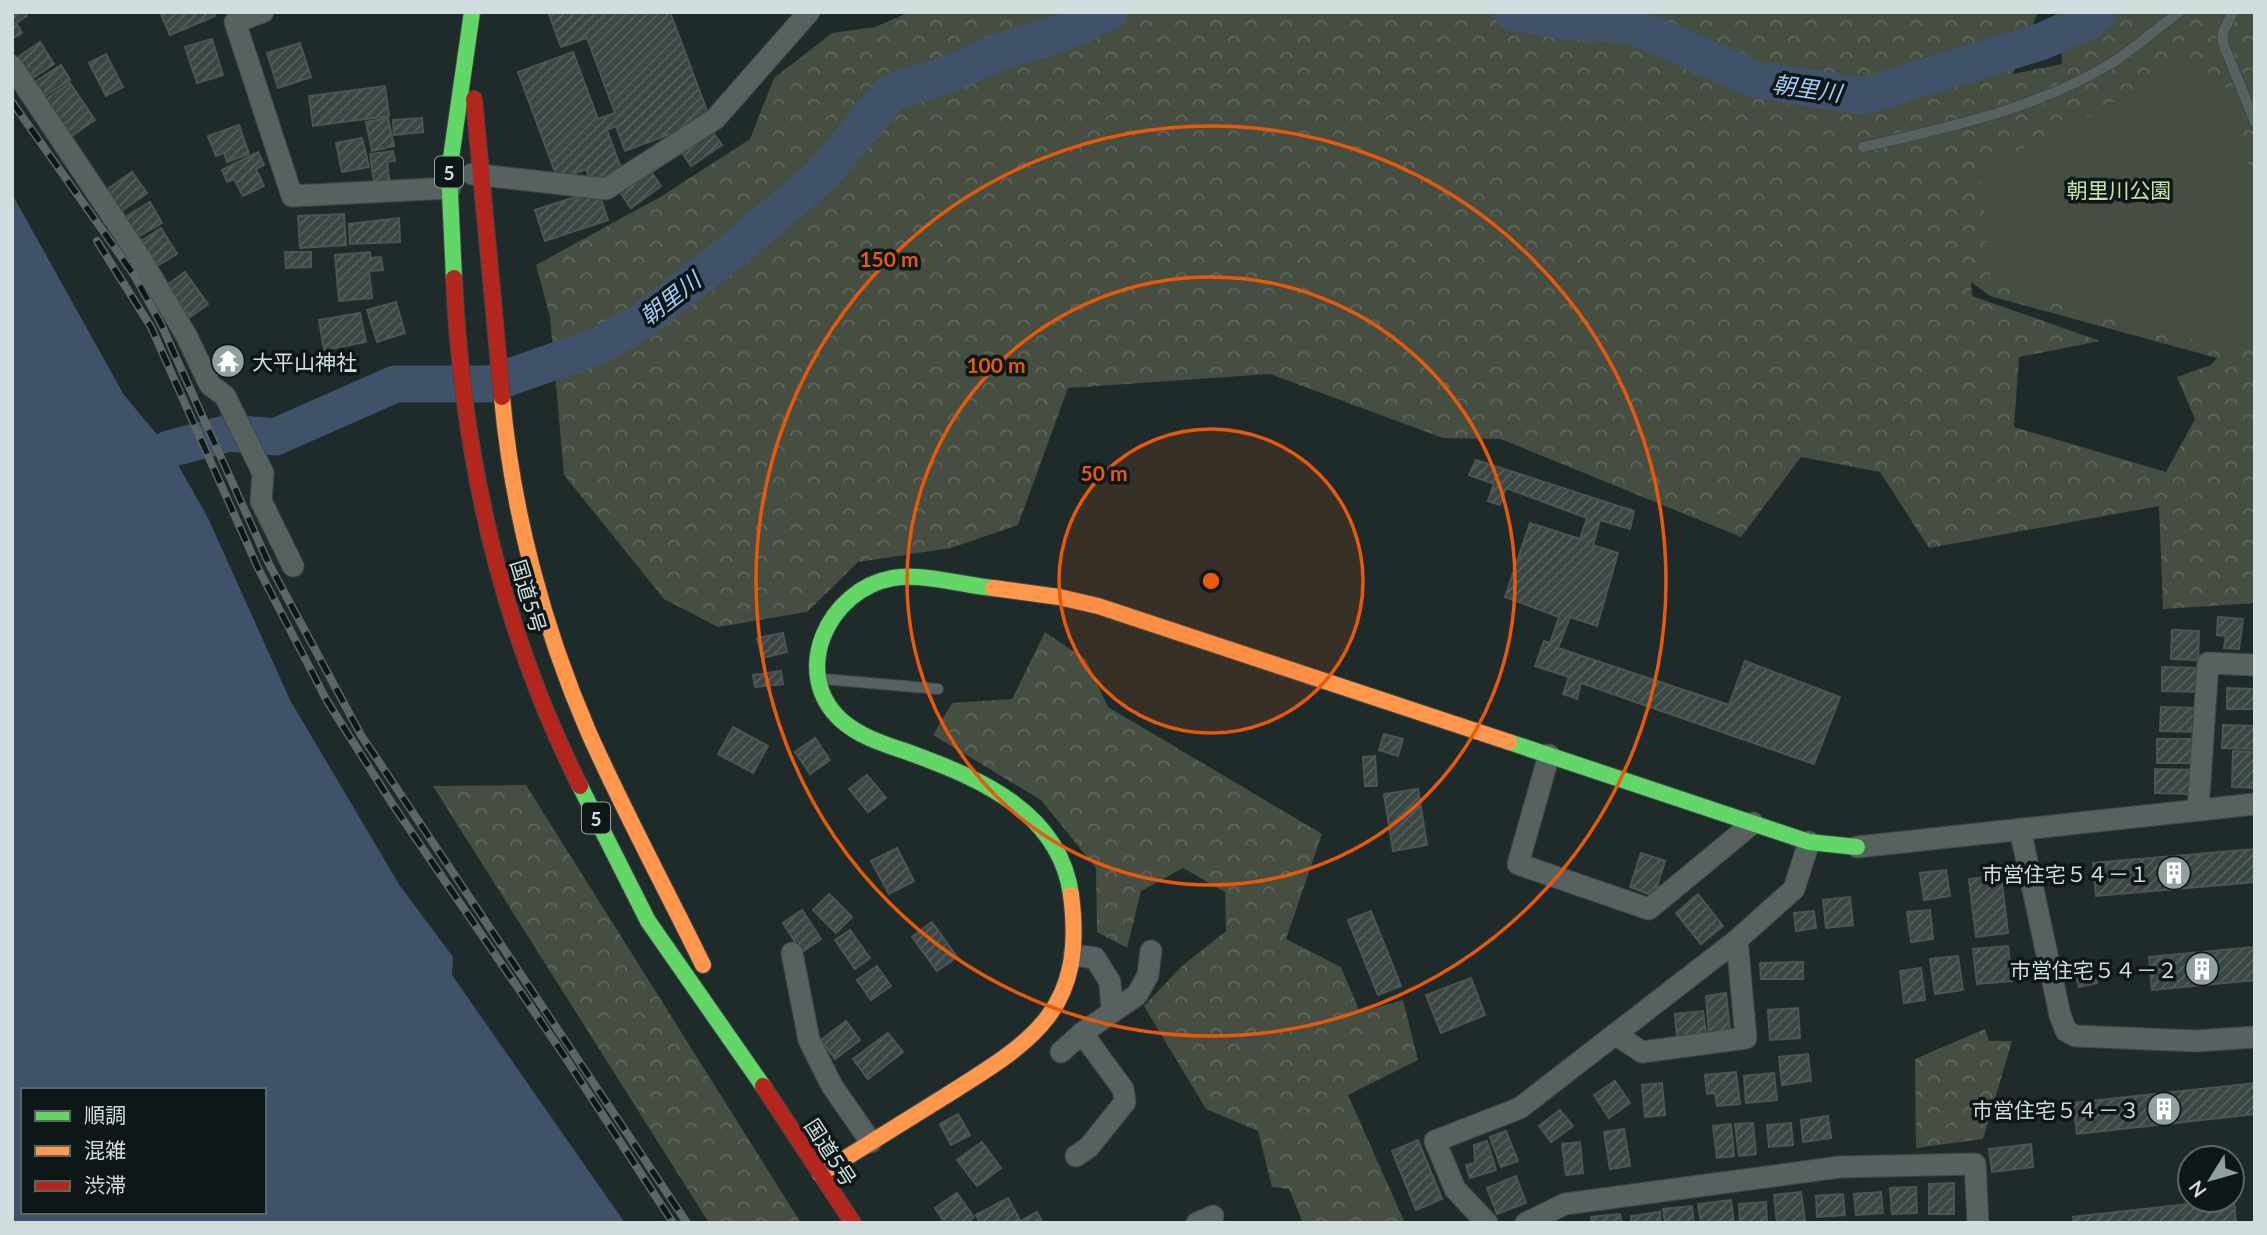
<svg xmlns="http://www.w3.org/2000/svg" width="2267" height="1235" font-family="Lato,'Noto Sans JP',sans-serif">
	<defs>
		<pattern id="forest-crowns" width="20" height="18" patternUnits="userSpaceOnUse" patternTransform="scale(1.75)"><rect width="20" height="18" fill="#454e40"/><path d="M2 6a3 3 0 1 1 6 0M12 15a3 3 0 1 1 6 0" fill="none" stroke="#5f675b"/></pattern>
		<pattern id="building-hatch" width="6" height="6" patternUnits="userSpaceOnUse" patternTransform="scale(1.75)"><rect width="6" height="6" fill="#3a4643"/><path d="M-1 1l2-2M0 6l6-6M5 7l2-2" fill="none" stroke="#55605e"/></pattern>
	</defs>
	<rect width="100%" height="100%" fill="#1f2b2b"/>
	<path fill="url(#forest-crowns)" fill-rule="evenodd" d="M 910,12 L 2038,12 L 2013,74 L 2062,64 L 2061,12 L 2255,12 L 2255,603 L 2163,609 L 2159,506 L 1929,548 L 1880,472 L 1801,457 L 1741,537 L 1501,439 L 1443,438 L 1270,374 L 1068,388 L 1018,525 L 951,548 L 858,562 L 807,612 L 718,627 L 664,599 L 564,475 L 550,317 L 536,265 L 662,196 L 750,139 L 774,78 L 832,33 L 875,27 ZM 1971,282 L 1990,296 L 2217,358 L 2211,365 L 2177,377 L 2195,419 L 2166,472 L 2014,427 L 2019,357 L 2100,341 L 1972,296 Z
		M 1045,632 L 1086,660 L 1108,707 L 1322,834 L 1286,939 L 1341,967 L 1360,1012 L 1403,1000 L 1418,1060 L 1348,1095 L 1405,1223 L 1303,1223 L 1289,1189 L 1272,1187 L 1258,1131 L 1206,1109 L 1144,1006 L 1181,967 L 1226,931 L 1225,892 L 1183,868 L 1141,891 L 1127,948 L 1097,932 L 1096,868 L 1041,800 L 933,735 L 952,703 L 1012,699 Z
		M 526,785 L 801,1223 L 709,1223 L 433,786 Z
		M 1985,1029 L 1989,1041 L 2012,1041 L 1983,1139 L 1916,1148 L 1915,1059 Z"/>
	<path fill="#454e40" d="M 2181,61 L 2237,94 L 2255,206 L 2255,333 L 2235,352 L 1991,282 L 1980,169 L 2078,123 Z"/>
	<path fill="#405269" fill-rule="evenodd" d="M 12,194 L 124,395 L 169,449 L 208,518 L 290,700 L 400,886 L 453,957 L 452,975 L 625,1223 L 12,1223 ZM 23,1090 L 264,1090 L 264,1212 L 23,1212 Z"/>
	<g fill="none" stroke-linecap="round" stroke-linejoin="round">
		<path stroke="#405269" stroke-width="37" d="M 1512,12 L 1560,21 L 1631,25 L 1757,80 L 1863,96 L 2040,42 L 2088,21 L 2100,12
			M 169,449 L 229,433 L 275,437 L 395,384 L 490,384 L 598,346 L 641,322 L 741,244 L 823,174 L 891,92 L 949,74 L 1004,50 L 1062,33 L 1110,12"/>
	</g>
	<path fill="url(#building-hatch)" stroke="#4b5552" stroke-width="2" d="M 12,12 L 24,12 L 27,16 L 16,23 L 22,33 L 12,39 Z
		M 160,12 L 213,12 L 215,16 L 170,35 Z
		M 548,12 L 670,12 L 710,119 L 625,151 L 616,126 L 607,130 L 623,174 L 592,186 L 586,169 L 558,180 L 518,72 L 573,52 L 598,119 L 615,113 L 587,38 L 561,47 Z
		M 212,39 L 223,75 L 197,83 L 185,47 Z
		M 40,42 L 54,64 L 31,79 L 17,58 Z
		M 300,43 L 311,77 L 278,88 L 267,53 Z
		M 106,54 L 123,87 L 106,96 L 89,63 Z
		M 61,65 L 70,80 L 45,96 L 35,82 Z
		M 70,83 L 95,120 L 70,137 L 46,99 Z
		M 385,86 L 389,116 L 313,126 L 309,96 Z
		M 388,118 L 394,146 L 372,151 L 366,122 Z
		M 422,118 L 423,132 L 394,135 L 393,120 Z
		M 239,125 L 249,154 L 227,162 L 224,153 L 216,156 L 208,136 Z
		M 709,127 L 722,145 L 691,166 L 679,148 Z
		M 362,138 L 369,167 L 342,172 L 336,143 Z
		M 393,151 L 395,161 L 387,162 L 390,186 L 375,188 L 370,154 Z
		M 258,152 L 264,165 L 256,169 L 264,186 L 243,196 L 234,179 L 227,182 L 222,170 Z
		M 648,167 L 661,186 L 631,208 L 618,189 Z
		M 132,172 L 147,193 L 120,212 L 105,191 Z
		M 598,190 L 608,220 L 545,241 L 535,210 Z
		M 150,202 L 162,223 L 134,239 L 122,219 Z
		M 344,214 L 346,245 L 300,248 L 298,216 Z
		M 399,218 L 400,242 L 350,244 L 349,224 Z
		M 161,228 L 177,254 L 155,267 L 140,242 Z
		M 285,252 L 311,252 L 311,267 L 286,268 Z
		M 370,252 L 370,258 L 381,257 L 383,270 L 369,271 L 372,298 L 339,301 L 335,255 Z
		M 185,272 L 208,304 L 190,317 L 167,285 Z
		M 396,302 L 405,333 L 377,342 L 367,310 Z
		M 360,313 L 366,342 L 324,350 L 319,320 Z
		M 223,347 L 236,352 L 230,368 L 216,363 Z
		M 1476,460 L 1634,511 L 1630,529 L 1600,520 L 1593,545 L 1618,553 L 1597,626 L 1570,617 L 1558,648 L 1729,705 L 1745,661 L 1840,697 L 1814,764 L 1581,683 L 1577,699 L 1563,694 L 1569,677 L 1535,666 L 1544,641 L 1550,643 L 1559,617 L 1505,597 L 1530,523 L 1580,539 L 1587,518 L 1506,488 L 1500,505 L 1488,501 L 1494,484 L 1469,475 Z
		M 2218,617 L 2243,619 L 2239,649 L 2224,648 L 2226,636 L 2217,635 Z
		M 2172,630 L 2199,631 L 2198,660 L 2171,659 Z
		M 783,633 L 787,652 L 762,658 L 757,638 Z
		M 2162,667 L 2201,668 L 2201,692 L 2162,691 Z
		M 781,671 L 783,684 L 755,687 L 753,675 Z
		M 2227,688 L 2255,689 L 2255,709 L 2227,709 Z
		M 2161,707 L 2200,708 L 2199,732 L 2160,731 Z
		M 2223,725 L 2255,726 L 2255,749 L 2222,748 Z
		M 733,727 L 768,746 L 753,773 L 718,754 Z
		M 1384,734 L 1403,739 L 1398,756 L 1379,750 Z
		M 815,738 L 830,760 L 810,774 L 795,752 Z
		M 2157,739 L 2196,739 L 2196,763 L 2157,763 Z
		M 2233,751 L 2255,752 L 2255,788 L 2232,787 Z
		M 1375,756 L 1377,786 L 1365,786 L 1363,757 Z
		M 2155,769 L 2194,770 L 2194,794 L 2155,793 Z
		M 867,775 L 886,798 L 868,812 L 849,789 Z
		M 1418,789 L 1427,845 L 1393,851 L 1384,794 Z
		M 897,848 L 914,881 L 889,894 L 871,861 Z
		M 2255,849 L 2255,882 L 2096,896 L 2093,863 Z
		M 1641,853 L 1665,861 L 1654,896 L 1630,887 Z
		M 1946,870 L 1950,896 L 1924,900 L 1920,873 Z
		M 2001,875 L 2008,933 L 1976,937 L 1969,879 Z
		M 829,894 L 852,917 L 836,933 L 813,910 Z
		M 1698,894 L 1723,926 L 1701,944 L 1676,913 Z
		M 1850,897 L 1853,925 L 1826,928 L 1823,900 Z
		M 802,910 L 821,939 L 802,952 L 783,923 Z
		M 1930,910 L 1933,939 L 1911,942 L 1907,912 Z
		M 1371,911 L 1401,986 L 1378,995 L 1348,920 Z
		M 1814,911 L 1816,928 L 1796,931 L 1794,913 Z
		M 932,922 L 957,957 L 937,971 L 912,937 Z
		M 850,930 L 870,958 L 855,969 L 835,940 Z
		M 2008,946 L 2012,981 L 1977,984 L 1973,949 Z
		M 2255,947 L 2255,980 L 2152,990 L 2149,957 Z
		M 1958,956 L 1963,990 L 1935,994 L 1930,959 Z
		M 1803,962 L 1803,979 L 1761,979 L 1760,963 Z
		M 2093,963 L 2097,983 L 2079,987 L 2074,967 Z
		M 877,966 L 891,986 L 871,1000 L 857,980 Z
		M 1921,968 L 1925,1000 L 1904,1003 L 1900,971 Z
		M 1471,978 L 1485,1015 L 1441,1033 L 1426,995 Z
		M 1726,993 L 1730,1032 L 1709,1034 L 1706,996 Z
		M 1798,1008 L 1800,1038 L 1770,1040 L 1768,1010 Z
		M 1703,1011 L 1706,1034 L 1677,1037 L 1675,1014 Z
		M 846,1021 L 860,1040 L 835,1059 L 821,1040 Z
		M 888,1033 L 903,1052 L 868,1079 L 853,1059 Z
		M 1808,1054 L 1811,1081 L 1782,1085 L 1779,1057 Z
		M 1736,1072 L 1740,1104 L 1717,1106 L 1715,1093 L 1707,1094 L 1705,1075 Z
		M 1774,1073 L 1777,1100 L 1746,1103 L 1744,1076 Z
		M 1615,1081 L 1630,1103 L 1609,1118 L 1594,1095 Z
		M 1662,1083 L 1665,1115 L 1645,1117 L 1642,1085 Z
		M 2255,1083 L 2255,1114 L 2077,1134 L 2073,1103 Z
		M 1560,1110 L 1573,1126 L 1551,1142 L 1539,1126 Z
		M 958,1114 L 970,1135 L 951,1145 L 940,1124 Z
		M 1828,1116 L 1831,1138 L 1803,1142 L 1801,1120 Z
		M 1753,1123 L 1756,1154 L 1739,1156 L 1735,1124 Z
		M 1791,1123 L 1793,1145 L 1769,1147 L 1767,1125 Z
		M 1731,1124 L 1734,1156 L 1717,1158 L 1713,1126 Z
		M 1624,1129 L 1630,1166 L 1610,1169 L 1604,1132 Z
		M 1506,1131 L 1518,1161 L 1501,1167 L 1490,1137 Z
		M 1418,1140 L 1442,1199 L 1416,1210 L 1392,1151 Z
		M 1487,1141 L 1496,1170 L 1470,1178 L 1466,1165 L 1475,1163 L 1474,1145 Z
		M 982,1142 L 1001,1168 L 977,1186 L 957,1160 Z
		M 1580,1142 L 1583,1173 L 1566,1175 L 1562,1144 Z
		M 2031,1144 L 2033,1167 L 1992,1172 L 1989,1149 Z
		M 1516,1176 L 1526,1203 L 1497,1214 L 1487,1188 Z
		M 1954,1183 L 1954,1214 L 1929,1214 L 1929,1184 Z
		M 1916,1187 L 1917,1213 L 1892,1214 L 1890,1188 Z
		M 1801,1192 L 1805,1221 L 1777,1223 L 1774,1195 Z
		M 1881,1192 L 1883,1213 L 1856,1215 L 1854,1194 Z
		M 957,1193 L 974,1217 L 966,1223 L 945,1223 L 935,1208 Z
		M 1843,1194 L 1845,1215 L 1817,1217 L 1816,1196 Z
		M 1008,1198 L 1021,1222 L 980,1223 L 976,1215 Z
		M 2234,1199 L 2236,1223 L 2074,1223 L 2073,1217 Z
		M 1731,1200 L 1734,1223 L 1701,1223 L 1698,1204 Z
		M 1766,1202 L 1767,1223 L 1740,1223 L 1739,1204 Z
		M 1692,1206 L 1694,1223 L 1665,1223 L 1663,1209 Z
		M 1037,1212 L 1043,1223 L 1023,1223 L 1022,1220 Z
		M 1660,1212 L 1661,1223 L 1631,1223 L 1631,1216 Z
		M 1620,1214 L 1621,1223 L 1592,1223 L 1591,1217 Z"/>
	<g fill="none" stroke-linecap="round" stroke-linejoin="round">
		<g stroke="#3d4847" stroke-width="12">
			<path id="lane" d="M 2233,12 L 2223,32 L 2223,43 L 2255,122
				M 1863,147 C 1950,127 2038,109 2115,61 C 2137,46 2158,28 2179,12
				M 824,679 L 938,689"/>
		</g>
		<g stroke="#3d4847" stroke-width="23">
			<path id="street" d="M 263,12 L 235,22 L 292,196 L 450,188
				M 12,66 L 141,259 L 186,335 L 210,385 L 225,396 L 263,473 L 261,501 L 293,566
				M 472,174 L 606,189 L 715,119 L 809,12
				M 1549,755 L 1518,864 L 1649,909 L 1753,823
				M 2198,810 L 2208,663 L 2255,665
				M 2020,829 L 2060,1015 L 2066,1031 L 2076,1036 L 2196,1041 L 2255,1037
				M 1857,847 L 2255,804
				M 792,953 L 809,1040 L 832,1086 L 871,1142
				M 1074,955 L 1095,958 L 1110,982 L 1112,1011
				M 1615,1034 L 1642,1052 L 1746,1038 L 1737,940
				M 1061,1052 L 1082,1033 L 1137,995 L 1148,975 L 1151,951
				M 1076,1156 L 1089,1147 L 1125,1102 L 1123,1089 L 1082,1033
				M 1197,1223 L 1213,1216
				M 1487,1223 L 1455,1189 L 1435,1141 L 1520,1108 L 1737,940 L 1794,889 L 1809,842
				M 1526,1223 L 1565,1204 L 1840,1167 L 1975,1164 L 1978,1223"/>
		</g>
		<g stroke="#3d4847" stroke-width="18">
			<path id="fast" d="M 454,278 L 449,172 L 472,12
				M 993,588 C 961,585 925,573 893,578 C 829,589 789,672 841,720 C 861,738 888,745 913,754 C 981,779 1060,813 1071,895
				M 1509,742 L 1809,842 L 1857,847
				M 580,786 L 648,921 L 763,1086"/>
		</g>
		<g stroke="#3d4847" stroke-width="18">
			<path id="slow" d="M 502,397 C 512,510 543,627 588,731 C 623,810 665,887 703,965
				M 993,588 L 1059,597 L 1098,606 L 1509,742
				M 820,1174 C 862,1148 905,1121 947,1095 C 1035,1040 1086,1009 1071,895"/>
		</g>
		<g stroke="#3d4847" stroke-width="18">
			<path id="jam" d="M 474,99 L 502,397
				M 454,278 C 462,454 501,629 580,786
				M 763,1086 L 853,1223"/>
		</g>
		<use href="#lane" stroke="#566160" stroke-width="10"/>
		<use href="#street" stroke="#566160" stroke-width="21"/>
		<use href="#fast" stroke="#63d668" stroke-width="16"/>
		<use href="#slow" stroke="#ff974d" stroke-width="16"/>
		<use href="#jam" stroke="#b3261e" stroke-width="16"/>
		<g stroke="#5c6666" stroke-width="8">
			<path id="rail" d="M 12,102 L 134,275 L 161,324 L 269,564 L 361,735 L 687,1223
				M 97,241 L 151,327 L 258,568 L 327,701 L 393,805 L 563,1054 L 673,1223"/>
		</g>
		<use href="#rail" stroke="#0d1717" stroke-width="5" stroke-dasharray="16" stroke-linecap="butt"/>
	</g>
	<circle cx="1211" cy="581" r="152" fill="#e8590c" fill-opacity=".12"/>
	<g fill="none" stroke="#e8590c" stroke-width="3.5">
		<circle cx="1211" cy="581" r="152"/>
		<circle cx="1211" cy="581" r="304"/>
		<circle cx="1211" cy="581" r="455"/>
	</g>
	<defs>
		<g id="temple-disc" transform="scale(1.75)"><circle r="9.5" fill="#92a09f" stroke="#0d1717"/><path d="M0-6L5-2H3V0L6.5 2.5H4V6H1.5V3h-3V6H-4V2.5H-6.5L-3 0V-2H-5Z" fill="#fff"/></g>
		<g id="building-disc" transform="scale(1.75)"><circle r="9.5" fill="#92a09f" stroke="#0d1717"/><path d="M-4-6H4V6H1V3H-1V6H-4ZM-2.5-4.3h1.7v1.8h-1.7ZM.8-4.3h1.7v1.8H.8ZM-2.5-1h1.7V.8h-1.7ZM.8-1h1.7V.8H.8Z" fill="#fff"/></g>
	</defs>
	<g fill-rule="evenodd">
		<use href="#temple-disc" x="228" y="361"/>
		<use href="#building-disc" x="2174" y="873"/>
		<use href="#building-disc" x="2202" y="969"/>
		<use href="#building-disc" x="2164" y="1109"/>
	</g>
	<g text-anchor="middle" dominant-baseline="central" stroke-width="7" stroke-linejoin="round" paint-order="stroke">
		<g fill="#0d1717" stroke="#96a3a2" stroke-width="2">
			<rect x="435" y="156.5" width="28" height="31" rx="5"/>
			<rect x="582" y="802.5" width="28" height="31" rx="5"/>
		</g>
		<g font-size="19" font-weight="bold" fill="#d0dfde">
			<text x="449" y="172">5</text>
			<text x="596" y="818">5</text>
		</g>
		<g font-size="21" fill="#c7e3ad" stroke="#0d1717">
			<text x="2119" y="189">朝里川公園</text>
		</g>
		<g font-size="21" fill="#d0dfde" stroke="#0d1717" text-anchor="end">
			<text x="252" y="361" text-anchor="start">大平山神社</text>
			<text x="2150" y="873">市営住宅５４－１</text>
			<text x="2178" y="969">市営住宅５４－２</text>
			<text x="2140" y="1109">市営住宅５４－３</text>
		</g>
		<g font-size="21" fill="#d0dfde" stroke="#0d1717">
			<text transform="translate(529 596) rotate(73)">国道5号</text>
			<text transform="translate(831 1152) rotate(57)">国道5号</text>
		</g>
		<g font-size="23" font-style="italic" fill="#a5caf9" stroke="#0d1717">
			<text transform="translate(1807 88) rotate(8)">朝里川</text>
			<text transform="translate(670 298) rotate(-38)">朝里川</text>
		</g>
	</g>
	<circle cx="1211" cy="581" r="10" fill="#e8590c" stroke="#0d1717" stroke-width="3.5"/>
	<g font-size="21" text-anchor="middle" font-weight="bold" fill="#e8590c" stroke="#0d1717" stroke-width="7" stroke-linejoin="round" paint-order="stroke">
		<text x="889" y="267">150 m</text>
		<text x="996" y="373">100 m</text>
		<text x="1104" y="481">50 m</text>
	</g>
	<rect width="2267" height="1235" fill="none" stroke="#d0dfde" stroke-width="28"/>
	<rect x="21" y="1088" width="245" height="126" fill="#0d1717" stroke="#5b6767" stroke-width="2"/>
	<rect x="35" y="1111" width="35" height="10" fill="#63d668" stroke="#5b6767" stroke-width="2"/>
	<text x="84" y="1123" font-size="21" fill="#d0dfde">順調</text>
	<rect x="35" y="1146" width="35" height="10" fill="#ff974d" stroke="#5b6767" stroke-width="2"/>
	<text x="84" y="1158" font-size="21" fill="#d0dfde">混雑</text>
	<rect x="35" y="1181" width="35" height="10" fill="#b3261e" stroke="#5b6767" stroke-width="2"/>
	<text x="84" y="1193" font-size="21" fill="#d0dfde">渋滞</text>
	<g transform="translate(2211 1179) rotate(233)"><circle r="33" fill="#0d1717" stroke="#5b6767" stroke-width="2"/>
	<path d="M0-5L12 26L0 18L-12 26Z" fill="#92a09f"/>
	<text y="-10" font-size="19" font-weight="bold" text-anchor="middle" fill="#d0dfde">N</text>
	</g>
</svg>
